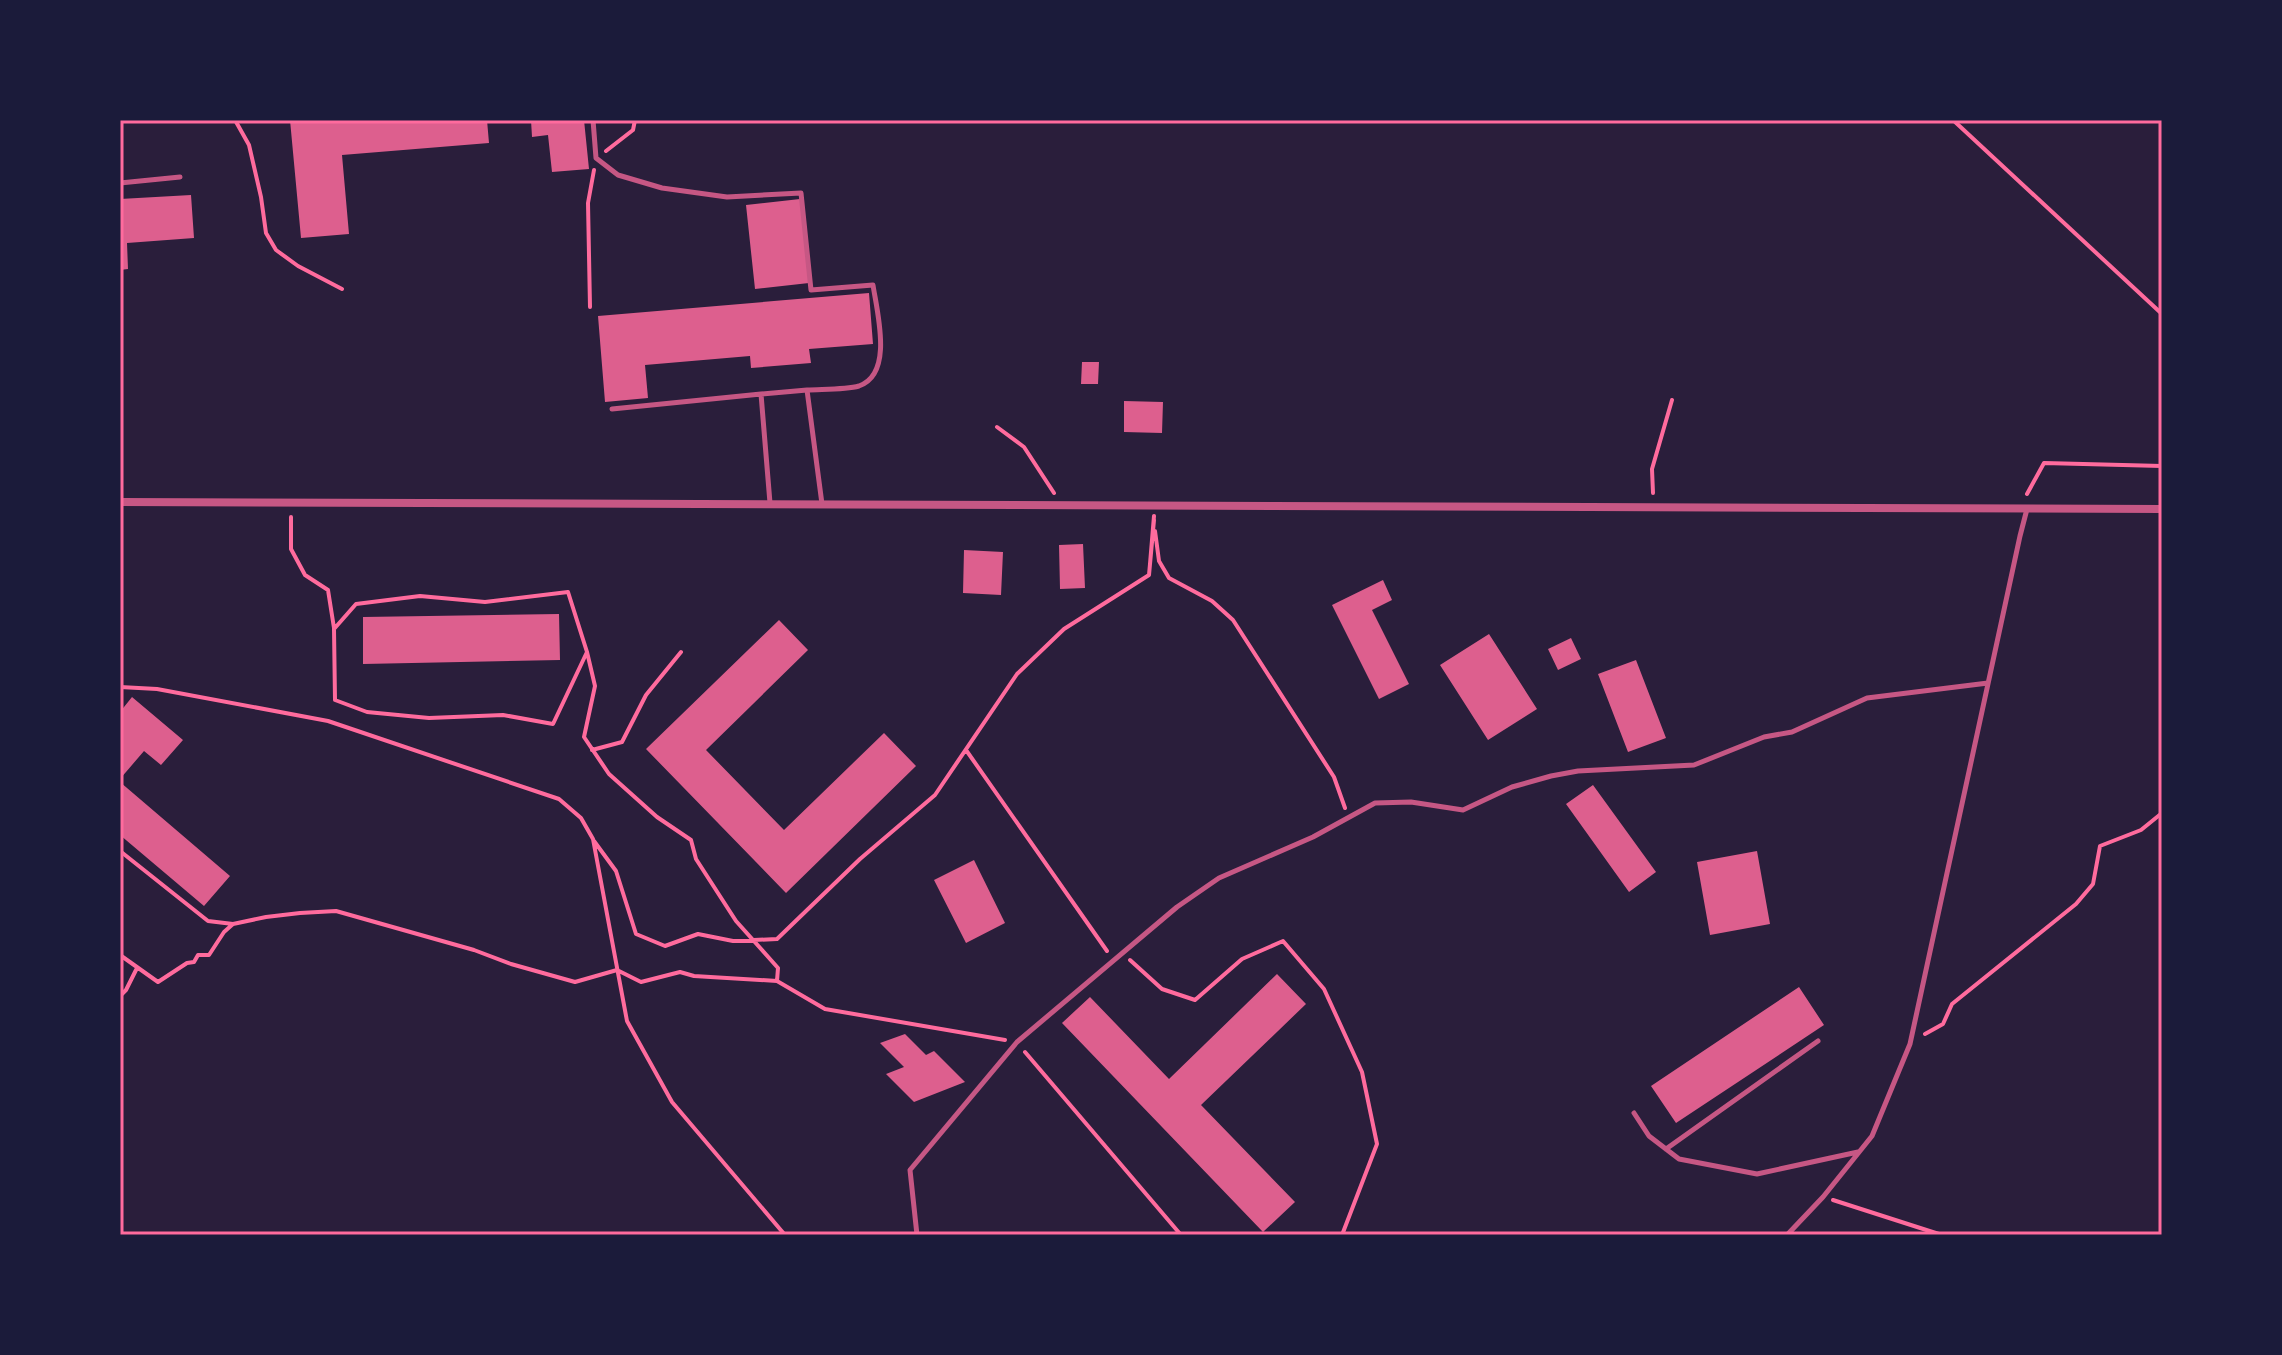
<svg xmlns="http://www.w3.org/2000/svg" width="2282" height="1355" font-family="'DM Sans',sans-serif">
	<rect width="100%" height="100%" fill="#1b1b3a"/>
	<path fill="#2a1e3b" d="M 120,120 L 2162,120 L 2162,1235 L 120,1235 Z"/>
	<path fill="#dd5f8e" d="M 290,120 L 487,120 L 489,143 L 342,155 L 349,234 L 301,238 Z
		M 531,120 L 584,120 L 589,169 L 552,172 L 548,135 L 532,137 Z
		M 191,195 L 194,238 L 127,243 L 128,269 L 120,270 L 120,199 Z
		M 800,199 L 809,283 L 755,289 L 746,205 Z
		M 869,293 L 873,344 L 809,349 L 811,363 L 751,368 L 750,356 L 645,365 L 648,398 L 605,402 L 598,316 Z
		M 1082,362 L 1099,362 L 1098,384 L 1081,384 Z
		M 1124,401 L 1163,402 L 1162,433 L 1124,432 Z
		M 1083,544 L 1085,588 L 1060,589 L 1059,545 Z
		M 964,550 L 1003,552 L 1001,595 L 963,593 Z
		M 1383,580 L 1392,600 L 1372,610 L 1409,684 L 1379,699 L 1332,605 Z
		M 559,614 L 560,660 L 363,664 L 363,617 Z
		M 779,620 L 808,650 L 706,750 L 784,830 L 884,733 L 916,766 L 786,893 L 646,749 Z
		M 1489,634 L 1537,709 L 1488,740 L 1440,665 Z
		M 1571,638 L 1581,659 L 1558,670 L 1548,649 Z
		M 1636,660 L 1666,738 L 1628,752 L 1598,674 Z
		M 132,697 L 183,740 L 161,765 L 144,751 L 120,779 L 120,738 L 122,735 L 120,733 L 120,712 Z
		M 120,782 L 230,876 L 204,906 L 120,835 Z
		M 1593,785 L 1656,872 L 1629,892 L 1566,804 Z
		M 1757,851 L 1770,924 L 1710,935 L 1697,862 Z
		M 974,860 L 1005,923 L 966,943 L 934,880 Z
		M 1277,974 L 1306,1004 L 1201,1105 L 1295,1202 L 1263,1232 L 1062,1023 L 1090,997 L 1169,1079 Z
		M 1799,987 L 1824,1025 L 1676,1123 L 1651,1086 Z
		M 905,1034 L 926,1055 L 934,1051 L 965,1082 L 914,1102 L 886,1074 L 904,1067 L 880,1043 Z"/>
	<g fill="none" stroke-linecap="round" stroke-linejoin="round">
		<path stroke="#ff6b9d" stroke-width="4" d="M 235,120 L 249,145 L 261,197 L 266,233 L 276,250 L 298,266 L 342,289
			M 1953,120 L 2162,314
			M 606,151 L 633,130 L 635,120
			M 590,307 L 588,203 L 594,170
			M 997,427 L 1024,447 L 1054,493
			M 1653,493 L 1652,469 L 1672,400
			M 2027,494 L 2044,463 L 2162,466
			M 291,517 L 291,549 L 305,575 L 328,590 L 334,628
			M 1155,531 L 1159,561 L 1169,578 L 1212,601 L 1233,620 L 1334,777 L 1345,808
			M 1150,564 L 1154,516
			M 587,652 L 553,724 L 503,715 L 429,718 L 367,712 L 335,700 L 334,629 L 356,604 L 420,596 L 485,602 L 568,592 L 587,652 L 595,686 L 584,737 L 609,774 L 657,817 L 691,840 L 696,859 L 736,921 L 778,968 L 777,981
			M 120,687 L 157,689 L 328,721 L 559,799 L 581,818 L 593,839 L 627,1021 L 672,1102 L 785,1235
			M 592,750 L 622,742 L 646,695 L 681,652
			M 966,750 L 1107,951
			M 594,841 L 616,871 L 636,934 L 665,946 L 698,934 L 733,941 L 777,939 L 860,859 L 935,795 L 1017,674 L 1064,629 L 1149,575 L 1154,520
			M 120,851 L 208,921 L 233,924 L 266,917 L 300,913 L 336,911 L 474,950 L 511,964 L 575,982 L 617,970 L 641,982 L 680,972 L 694,976 L 777,981 L 825,1009 L 1005,1040
			M 120,955 L 158,982 L 187,963 L 194,962 L 198,955 L 209,955 L 224,932 L 233,924
			M 1130,960 L 1162,989 L 1195,1000 L 1242,959 L 1283,941 L 1324,989 L 1362,1072 L 1377,1144 L 1342,1235
			M 120,996 L 126,990 L 137,968
			M 1925,1034 L 1943,1024 L 1952,1004 L 2076,904 L 2093,884 L 2100,846 L 2141,830 L 2162,813
			M 1025,1052 L 1181,1235
			M 1833,1200 L 1942,1235"/>
		<path stroke="#c65784" stroke-width="5" d="M 593,120 L 596,158 L 618,175 L 662,188 L 727,197 L 801,193 L 811,290 L 873,285 C 877,312 894,374 859,386 C 845,390 822,389 807,390
			M 120,183 L 180,177
			M 612,409 L 761,394
			M 770,503 L 761,394 L 807,390 L 822,504
			M 1634,1113 L 1649,1136 L 1679,1159 L 1757,1174 L 1858,1152
			M 1666,1149 L 1818,1041
			M 917,1235 L 910,1170 L 1017,1042 L 1177,907 L 1219,878 L 1313,837 L 1375,803 L 1411,802 L 1463,810 L 1512,787 L 1551,776 L 1578,771 L 1694,765 L 1764,737 L 1792,732 L 1867,698 L 1988,683
			M 1787,1235 L 1823,1197 L 1872,1136 L 1910,1044 L 2020,536 L 2027,509"/>
		<path stroke="#c65784" stroke-width="8" d="M 120,502 L 2162,509"/>
	</g>
	<rect width="2282" height="1355" fill="none" stroke="#1b1b3a" stroke-width="244"/>
	<rect x="122" y="122" width="2038" height="1111" fill="none" stroke="#ff6b9d" stroke-width="3"/>
</svg>
